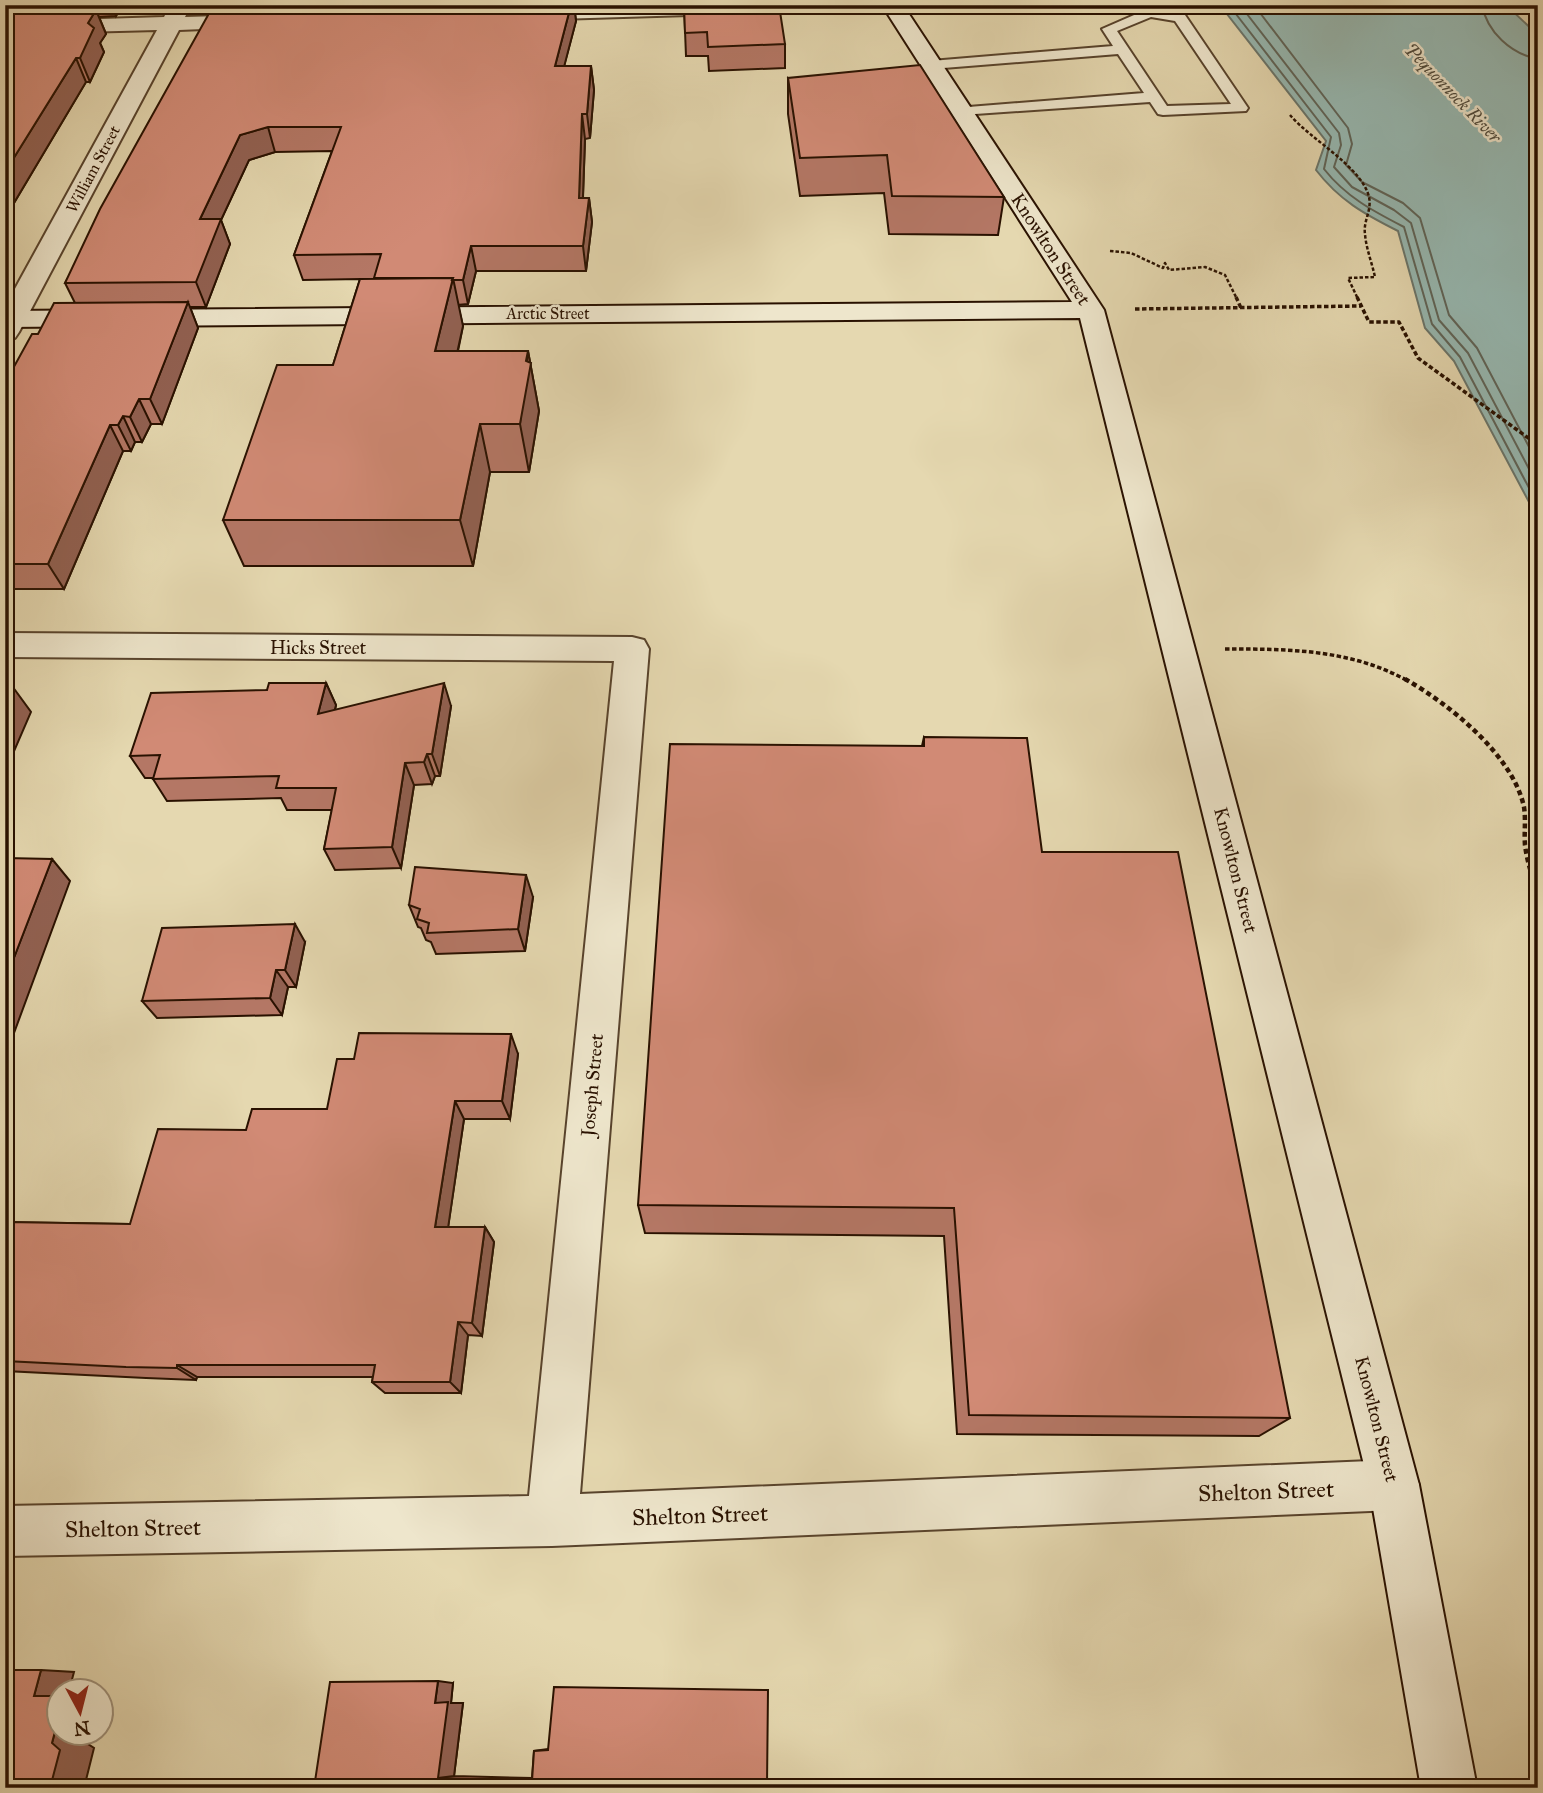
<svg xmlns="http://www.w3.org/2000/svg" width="1543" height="1793" font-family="'IM FELL Great Primer',serif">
	<rect width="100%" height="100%" fill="#e5d8b0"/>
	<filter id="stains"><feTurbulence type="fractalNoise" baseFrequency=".00286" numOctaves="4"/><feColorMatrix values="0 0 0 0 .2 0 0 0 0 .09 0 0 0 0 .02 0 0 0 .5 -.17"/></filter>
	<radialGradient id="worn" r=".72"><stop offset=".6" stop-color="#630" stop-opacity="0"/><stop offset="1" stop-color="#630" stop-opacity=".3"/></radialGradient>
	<path fill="#97b9b2" stroke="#6b766b" stroke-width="2" d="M 1220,5 L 1506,5 L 1538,35 L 1538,519 L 1454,361 L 1425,328 L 1398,231 C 1364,214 1339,200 1316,170 L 1326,141 Z"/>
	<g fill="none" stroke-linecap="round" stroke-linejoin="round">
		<path stroke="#606559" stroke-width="2" d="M 1229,5 L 1331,137 L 1324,169 C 1346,197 1373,211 1404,227 L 1432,324 L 1460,357 L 1538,505
			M 1240,5 L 1339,133 L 1341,145 L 1334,167 L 1352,187 L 1394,210 L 1411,223 L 1439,320 L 1468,353 L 1538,486
			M 1254,5 L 1348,128 L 1352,144 L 1346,165 L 1362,182 L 1403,203 L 1420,218 L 1449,315 L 1477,348 L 1538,464
			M 1482,5 C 1487,32 1511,54 1538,59"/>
		<g stroke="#58432c" stroke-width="4">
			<path id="lane" d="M 1134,5 L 1149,5 L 1154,10 L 1185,15 L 1248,108 L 1246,111 L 1163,115 L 1158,114 L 1150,102 L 961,115 L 954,111 L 956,108 L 1144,93 L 1118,54 L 931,69 L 924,65 L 931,61 L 1113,46 L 1102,29 L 1141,12 ZM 1151,17 L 1175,21 L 1231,104 L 1167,106 L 1117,31 Z"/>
		</g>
		<g stroke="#58432c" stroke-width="4">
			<path id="street" d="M 170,5 L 191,5 L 185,17 L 254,15 L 265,21 L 254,27 L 179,30 L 19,332 L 15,338 L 5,340 L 5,307 L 157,30 L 5,34 L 5,22 L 164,17 Z
				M 605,5 L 837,5 L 827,11 L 524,20 L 513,14 L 524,8 Z
				M 5,633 L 632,637 L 644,640 L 649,649 L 580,1494 L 1394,1460 L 1412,1467 L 1419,1485 L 1412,1503 L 1394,1510 L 552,1546 L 5,1556 L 5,1506 L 529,1496 L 614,661 L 5,657 Z"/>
		</g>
		<g stroke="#291100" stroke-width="4">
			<path id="secondary" d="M 882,5 L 903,5 L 1104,310 L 1419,1485 L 1477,1788 L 1421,1788 L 1369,1485 L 1080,318 L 5,327 L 5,311 L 1072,302 Z"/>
		</g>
		<path stroke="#291100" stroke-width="2.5" stroke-dasharray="3.5 2" stroke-linecap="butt" d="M 1290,115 C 1310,139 1362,167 1369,197 C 1372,211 1363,221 1365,234 C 1366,248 1372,263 1375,277 L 1348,278 L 1358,299
			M 1110,251 L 1131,253 L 1163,268 L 1165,263 L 1169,270 L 1205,267 L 1225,275 L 1237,299"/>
		<path stroke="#291100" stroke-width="3.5" stroke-dasharray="4.5 2.5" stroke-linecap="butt" d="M 1236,297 L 1241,308
			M 1357,297 L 1369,322 L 1399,322 L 1418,358 L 1538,445
			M 1135,309 L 1361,306
			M 1225,649 C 1288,649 1351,649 1408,681"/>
		<path stroke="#291100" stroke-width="4.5" stroke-dasharray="5 3.5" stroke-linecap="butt" d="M 1405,679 C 1449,704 1513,755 1524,807 C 1526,820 1524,832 1525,845 C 1527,861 1532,877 1538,892"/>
		<use href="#lane" fill="#eee6cc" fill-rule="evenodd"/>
		<use href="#street" fill="#eee6cc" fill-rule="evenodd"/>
		<use href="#secondary" fill="#eee6cc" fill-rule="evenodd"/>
	</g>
	<path fill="#b47765" stroke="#291100" stroke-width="2" d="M 5,5 L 122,5 L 116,16 L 99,17 L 106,34 L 100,43 L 104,52 L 90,82 L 86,82 L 5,218 Z
		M 227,5 L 574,5 L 576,21 L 564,66 L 591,66 L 594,90 L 590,138 L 585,139 L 583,198 L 589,198 L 592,222 L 586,271 L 476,271 L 468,304 L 458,305 L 463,326 L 458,351 L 528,351 L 539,411 L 529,472 L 490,472 L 473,566 L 244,566 L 223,520 L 333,365 L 360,279 L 303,280 L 294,255 L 332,151 L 275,152 L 249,160 L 221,220 L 230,244 L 206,307 L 190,307 L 198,328 L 162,424 L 151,424 L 142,442 L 135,442 L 131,451 L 123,451 L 64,589 L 13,589 L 10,595 L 5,595 L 5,383 L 38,334 L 75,303 L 65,283 L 227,7 Z
		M 684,5 L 785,44 L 785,68 L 709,71 L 708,56 L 686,56 Z
		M 788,78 L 1004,197 L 998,235 L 889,234 L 884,193 L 800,196 L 788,114 Z
		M 326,683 L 336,705 L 335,710 L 451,706 L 440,776 L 435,776 L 432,784 L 414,785 L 401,868 L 335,870 L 324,849 L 332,810 L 287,810 L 281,798 L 167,801 L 153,779 L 153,778 L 145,778 L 130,756 L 267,690 Z
		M 924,737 L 1042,852 L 1290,1418 L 1259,1436 L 957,1434 L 944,1236 L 645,1233 L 638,1205 L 922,746 Z
		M 533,897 L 525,951 L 436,954 L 431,942 L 426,940 L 421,928 L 418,927 L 409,905 Z
		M 305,942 L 296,987 L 288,987 L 282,1015 L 157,1018 L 142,1001 Z
		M 518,1054 L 510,1119 L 464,1119 L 448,1227 L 485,1227 L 494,1242 L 482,1336 L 468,1335 L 461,1393 L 385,1393 L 372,1382 L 373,1377 L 197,1377 L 196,1380 L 146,1378 L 5,1371 L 5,1222 L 130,1224 L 246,1130 L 327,1109 Z
		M 453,1683 L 451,1703 L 463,1703 L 454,1776 L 532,1778 L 534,1751 L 548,1749 L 767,1782 L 795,1783 L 796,1786 L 314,1788 Z"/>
	<path fill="#926152" stroke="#291100" stroke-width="2" d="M 112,5 L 122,5 L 116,16 Z
		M 571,5 L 574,5 L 576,21 L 558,90 L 555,66 Z
		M 96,10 L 106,34 L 100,43 L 104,52 L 90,82 L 80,58 L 88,23 Z
		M 76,58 L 86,82 L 5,218 L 5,172 Z
		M 591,66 L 594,90 L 590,138 L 587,114 Z
		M 582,114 L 585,139 L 582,222 L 579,198 Z
		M 268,127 L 275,152 L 249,160 L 221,220 L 230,244 L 206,307 L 196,282 L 200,219 L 240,135 Z
		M 589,198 L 592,222 L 586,271 L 583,246 Z
		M 471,246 L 476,271 L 468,304 L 463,280 Z
		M 453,278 L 463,326 L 447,399 L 435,351 Z
		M 188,302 L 198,328 L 162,424 L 150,399 Z
		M 528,351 L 539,411 L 529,472 L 520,424 Z
		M 139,399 L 151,424 L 142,442 L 130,417 Z
		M 123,416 L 135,442 L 131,451 L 118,425 Z
		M 480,424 L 490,472 L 473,566 L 460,520 Z
		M 110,425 L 123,451 L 64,589 L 48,564 Z
		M 5,578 L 13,589 L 10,595 L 5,587 Z
		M 7,679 L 31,712 L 5,772 L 5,684 Z
		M 326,683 L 336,705 L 328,737 L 318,714 Z
		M 444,683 L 451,706 L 440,776 L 432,754 Z
		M 427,754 L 435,776 L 432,784 L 424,762 Z
		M 405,763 L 414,785 L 401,868 L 392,847 Z
		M 52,859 L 70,881 L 7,1052 L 5,1050 L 5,981 Z
		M 526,875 L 533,897 L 525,951 L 518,929 Z
		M 295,924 L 305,942 L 296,987 L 285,970 Z
		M 276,970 L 288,987 L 282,1015 L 270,998 Z
		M 511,1034 L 518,1054 L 510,1119 L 502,1101 Z
		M 455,1101 L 464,1119 L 446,1242 L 435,1227 Z
		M 485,1227 L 494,1242 L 482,1336 L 472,1323 Z
		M 458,1322 L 468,1335 L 461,1393 L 450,1382 Z
		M 177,1365 L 197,1377 L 196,1380 L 177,1368 Z
		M 41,1670 L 74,1672 L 69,1691 L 60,1691 L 60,1697 L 34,1696 Z
		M 438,1681 L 453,1683 L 451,1703 L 463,1703 L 454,1776 L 438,1778 L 435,1703 Z
		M 60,1713 L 60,1733 L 87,1733 L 85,1742 L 94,1748 L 84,1788 L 50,1788 L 52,1743 Z"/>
	<path fill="#d18a75" stroke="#291100" stroke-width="2" d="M 300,5 L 571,5 L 555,66 L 591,66 L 587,114 L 582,114 L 579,198 L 589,198 L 583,246 L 471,246 L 463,280 L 452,280 L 453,278 L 374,278 L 381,254 L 294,255 L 341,127 L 268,127 L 240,135 L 200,219 L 221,219 L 196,282 L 65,283 L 100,209 L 212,8 Z
		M 684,5 L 779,5 L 785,44 L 708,47 L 707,32 L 685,33 Z
		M 96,10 L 88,23 L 94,28 L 80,58 L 76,58 L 5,172 L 5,12 Z
		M 920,65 L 1004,197 L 892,196 L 887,155 L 800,158 L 788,78 Z
		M 453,278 L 435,351 L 528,351 L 526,361 L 531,363 L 520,424 L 480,424 L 460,520 L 223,520 L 277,365 L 333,365 L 360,279 Z
		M 188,302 L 150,399 L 139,399 L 130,417 L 123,416 L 118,425 L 110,425 L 48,564 L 5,564 L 5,383 L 32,334 L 38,334 L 54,303 Z
		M 269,683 L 326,683 L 318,714 L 444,683 L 432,754 L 427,754 L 424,762 L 405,763 L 392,847 L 324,849 L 336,788 L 276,788 L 279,776 L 153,779 L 160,755 L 130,756 L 151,693 L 267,690 Z
		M 924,737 L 1027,738 L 1042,852 L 1178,852 L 1290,1418 L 969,1415 L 954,1208 L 638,1205 L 670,744 L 924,746 Z
		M 5,858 L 52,859 L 5,981 Z
		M 415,867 L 526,875 L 518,929 L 427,933 L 429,923 L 417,919 L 420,909 L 409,905 Z
		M 295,924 L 285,970 L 276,970 L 270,998 L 142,1001 L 162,928 Z
		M 359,1033 L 511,1034 L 502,1101 L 455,1101 L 435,1227 L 485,1227 L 472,1323 L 458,1322 L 450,1382 L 372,1382 L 375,1365 L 177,1365 L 177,1368 L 126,1367 L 5,1361 L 5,1222 L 130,1224 L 158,1129 L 246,1130 L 252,1109 L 327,1109 L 337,1059 L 354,1059 Z
		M 5,1670 L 41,1670 L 34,1696 L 60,1696 L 60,1713 L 52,1743 L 60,1750 L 50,1788 L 5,1788 Z
		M 438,1681 L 435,1703 L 448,1702 L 438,1778 L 532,1781 L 534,1751 L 548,1750 L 554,1687 L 768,1690 L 767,1785 L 796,1786 L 796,1788 L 314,1788 L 330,1682 Z"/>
	<g text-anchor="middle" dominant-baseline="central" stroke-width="5" stroke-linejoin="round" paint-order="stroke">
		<g font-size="16" fill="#291100" stroke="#eee6cc">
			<text transform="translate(93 169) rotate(-62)">William Street</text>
			<text x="548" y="313">Arctic Street</text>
		</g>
		<g font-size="18" font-style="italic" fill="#504c3e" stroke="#eee6cc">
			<text transform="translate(1453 93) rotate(46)">Pequonnock River</text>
		</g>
		<g font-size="19" fill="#291100" stroke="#eee6cc">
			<text transform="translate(1051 249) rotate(57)">Knowlton Street</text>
			<text x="318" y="647">Hicks Street</text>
			<text transform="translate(1236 870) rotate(76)">Knowlton Street</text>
			<text transform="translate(592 1085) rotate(-85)">Joseph Street</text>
			<text transform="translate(1377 1419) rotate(76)">Knowlton Street</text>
		</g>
		<g font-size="23" fill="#291100" stroke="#eee6cc">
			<text transform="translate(1266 1491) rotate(-2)">Shelton Street</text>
			<text transform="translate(700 1515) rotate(-2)">Shelton Street</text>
			<text transform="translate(133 1528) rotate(-1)">Shelton Street</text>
		</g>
	</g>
	<rect width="1543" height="1793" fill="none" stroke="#e5d8b0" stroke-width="28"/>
	<rect x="7" y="7" width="1529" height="1779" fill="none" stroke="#291100" stroke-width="3.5"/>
	<rect x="14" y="14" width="1515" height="1765" fill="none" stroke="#291100" stroke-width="2"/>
	<g transform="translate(80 1712) rotate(173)"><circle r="33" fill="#eee6cc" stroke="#9f917a" stroke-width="2"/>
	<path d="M0-5L12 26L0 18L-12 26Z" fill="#8f2418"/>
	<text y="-10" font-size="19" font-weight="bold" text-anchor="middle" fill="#291100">N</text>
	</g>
	<rect width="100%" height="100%" filter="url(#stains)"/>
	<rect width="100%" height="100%" fill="url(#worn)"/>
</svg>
